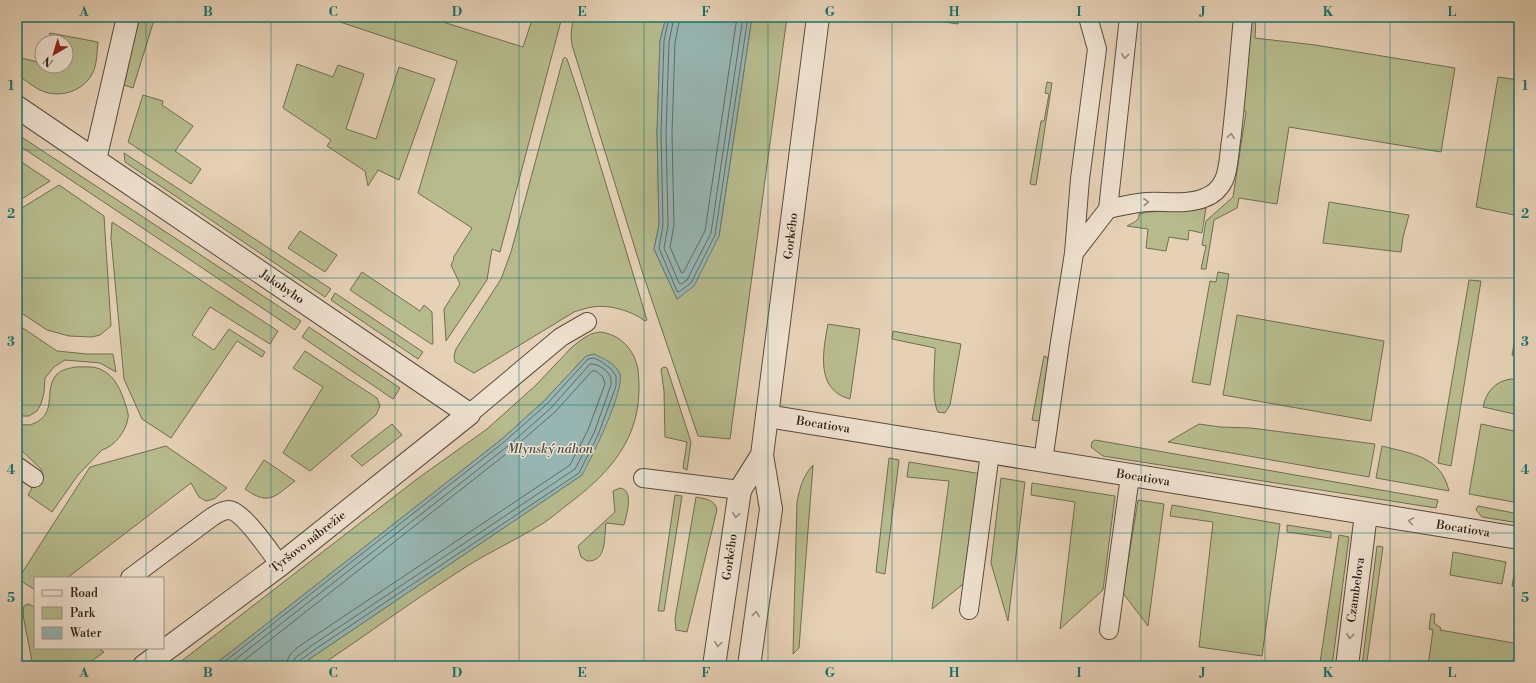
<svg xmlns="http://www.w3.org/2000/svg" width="1536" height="683" font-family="'Libre Bodoni',serif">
	<rect width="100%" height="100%" fill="#e6d1b6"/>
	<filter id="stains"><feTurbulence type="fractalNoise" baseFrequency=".005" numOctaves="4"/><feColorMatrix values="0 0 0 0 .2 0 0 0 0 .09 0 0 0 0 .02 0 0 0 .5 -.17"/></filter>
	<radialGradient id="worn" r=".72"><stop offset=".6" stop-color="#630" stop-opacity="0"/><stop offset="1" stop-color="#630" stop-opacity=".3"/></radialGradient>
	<path fill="#b6bb8d" stroke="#706e52" d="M 139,17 L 155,17 L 133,88 L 124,85 Z
		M 325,17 L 444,17 L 443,22 L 523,47 L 533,17 L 562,17 L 500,252 L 492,249 L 487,280 L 446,341 L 444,309 L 460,284 L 451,265 L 454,259 L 453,258 L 472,228 L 418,193 L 457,61 Z
		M 573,17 L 666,17 L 660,41 L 657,133 L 659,225 L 654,249 L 677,299 L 719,236 L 752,17 L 787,17 L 730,439 L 698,436 L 642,271 L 572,45 L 571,35 Z
		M 911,17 L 959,17 L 958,24 Z
		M 1250,17 L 1256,17 L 1255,38 L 1315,45 L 1455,68 L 1441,152 L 1289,127 L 1277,204 L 1239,198 L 1237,208 L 1214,220 L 1206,269 L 1201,269 L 1206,246 L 1202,245 L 1206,221 L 1233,197 L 1246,112 L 1241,108 Z
		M 50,33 L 98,42 C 97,51 97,62 94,70 C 85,92 58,100 38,89 C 31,85 24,79 17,75 L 17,57 L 42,63 L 42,66 L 66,66 L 66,42 L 48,42 Z
		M 565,57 L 567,59 L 579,95 L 647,320 L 645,321 C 632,311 609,304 592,307 C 586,308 580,310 574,312 L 474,373 L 455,362 L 454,356 L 456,349 L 501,279 L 511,252 L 563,59 Z
		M 297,64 L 333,77 L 338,65 L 364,74 L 346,129 L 376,139 L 399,67 L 435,79 L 399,180 L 378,170 L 368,186 L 365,171 L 327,146 L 331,140 L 283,108 Z
		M 1498,77 L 1519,80 L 1519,216 L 1476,207 Z
		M 1047,82 L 1052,83 L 1036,185 L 1030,184 L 1041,121 L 1044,121 L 1049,94 L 1045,93 Z
		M 143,95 L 163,101 L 162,105 L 193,126 L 175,151 L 201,169 L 191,184 L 128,142 Z
		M 17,134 L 301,321 L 295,330 L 17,144 Z
		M 124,153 L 331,289 L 325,297 L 125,162 Z
		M 17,159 L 50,181 L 17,202 Z
		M 59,185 L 104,216 L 111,326 L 100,335 L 92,337 L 69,336 L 47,330 L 17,310 L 17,211 Z
		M 1329,202 L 1409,215 L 1403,237 L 1401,252 L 1323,243 Z
		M 1206,208 L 1202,233 L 1189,230 L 1188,240 L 1169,237 L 1166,251 L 1146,248 L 1148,229 L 1127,226 C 1132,223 1140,221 1139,214 L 1148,212 L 1194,210 Z
		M 112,222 L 278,331 L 270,344 L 210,307 L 192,335 L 214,350 L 229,329 L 265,352 L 262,357 L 237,341 L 171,438 L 142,419 L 124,379 L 111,238 Z
		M 300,231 L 337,255 L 325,272 L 288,248 Z
		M 362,272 L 420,311 L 424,305 L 432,312 L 433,344 L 431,344 L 350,290 Z
		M 1218,272 L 1229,274 L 1210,385 L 1192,382 L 1210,281 L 1216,282 Z
		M 1469,280 L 1481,281 L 1451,466 L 1438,463 Z
		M 335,293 L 423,352 L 418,359 L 331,300 Z
		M 1237,315 L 1384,341 L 1371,421 L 1223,395 Z
		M 1519,316 L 1519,358 L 1512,355 Z
		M 17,324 L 57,351 L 87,354 L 113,354 L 116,372 L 100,363 L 65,360 L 54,367 L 45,378 L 44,393 L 41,404 L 37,411 L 29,416 L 17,416 Z
		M 828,324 L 860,329 L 850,399 C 815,390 823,351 828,324 Z
		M 309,327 L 400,388 L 393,399 L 302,337 Z
		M 893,331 L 961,344 L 950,405 L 945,413 L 938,412 C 931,399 935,364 935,348 L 892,339 Z
		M 600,332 C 620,334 635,350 638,370 C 645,430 617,467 571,502 C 561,509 552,518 542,524 C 514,541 485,554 458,572 C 411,602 366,635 320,666 L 299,666 L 582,475 L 586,356 L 544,401 L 502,439 L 213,666 L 175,666 L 417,479 L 487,429 L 536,385 L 572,347 L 584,338 L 591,334 Z
		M 305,351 L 377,398 L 380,406 L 376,415 L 310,471 L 283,453 L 323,387 L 293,368 Z
		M 1044,356 L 1047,357 L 1049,362 L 1040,419 L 1038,421 L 1032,420 Z
		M 75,367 C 83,367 92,366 100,369 C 116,376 121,391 126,406 C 127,410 129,414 128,418 C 126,431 115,446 102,450 L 78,475 L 52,512 L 28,495 L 42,470 L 17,446 L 17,423 C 23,425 29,426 35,423 C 56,413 45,394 54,378 C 59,370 66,369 75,367 Z
		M 664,367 L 667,368 L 691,442 L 687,470 L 683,468 L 687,442 L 665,437 L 664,391 L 661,369 Z
		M 1511,379 L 1519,380 L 1519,415 L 1483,407 C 1486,392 1495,381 1511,379 Z
		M 392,424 L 402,435 L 362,466 L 351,456 Z
		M 1199,424 L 1220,427 L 1251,428 L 1375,444 L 1369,477 L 1168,442 Z
		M 1481,424 L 1519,432 L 1519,503 L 1469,494 Z
		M 1095,440 L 1438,500 L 1436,508 L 1103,456 L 1091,447 L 1092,442 Z
		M 166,446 L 227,488 L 214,499 L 206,501 L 199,497 L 191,483 L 67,578 L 35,578 L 35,590 L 18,579 L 90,467 Z
		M 1382,446 C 1412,454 1441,456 1449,491 L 1376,478 Z
		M 889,458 L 899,460 L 885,574 L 876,572 Z
		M 264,460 L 295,481 C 274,497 269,506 245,489 Z
		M 909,462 L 982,474 L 967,581 L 932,609 L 949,481 L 907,477 Z
		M 813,465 L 799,648 L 793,654 L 797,502 C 800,487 803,476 813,465 Z
		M 1001,478 L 1025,482 L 1008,621 L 991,563 Z
		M 1032,483 L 1115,496 L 1103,590 L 1060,629 L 1075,502 L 1031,495 Z
		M 620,488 C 635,490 626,516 624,525 L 606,523 C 604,538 607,562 587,561 L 581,557 L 578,546 L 615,512 L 613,491 Z
		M 675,495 L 682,496 L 664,611 L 658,611 Z
		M 696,497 C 705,499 715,499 717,510 L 687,632 L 676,630 L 675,619 Z
		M 1138,500 L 1164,504 L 1148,626 L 1123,593 Z
		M 1172,505 L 1280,524 L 1262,656 L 1199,647 L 1213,522 L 1170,516 Z
		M 1478,506 L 1519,514 L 1519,523 L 1482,517 L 1476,510 Z
		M 1287,525 L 1331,532 L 1331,538 L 1287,532 Z
		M 1339,535 L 1349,537 L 1332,666 L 1321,666 L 1320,663 Z
		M 1377,546 L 1383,547 L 1367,661 L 1366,666 L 1362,666 Z
		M 1453,552 L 1506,562 L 1502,584 L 1450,575 Z
		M 1516,564 L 1519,565 L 1519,587 L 1512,586 Z
		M 28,604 L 35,607 L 35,648 L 98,648 L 104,652 L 85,666 L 33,666 L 23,615 L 24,606 Z
		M 1431,614 L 1435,614 L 1434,623 L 1441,628 L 1440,630 L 1519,644 L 1519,666 L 1428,666 L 1433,630 L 1429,629 Z"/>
	<path fill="#97b6b3" stroke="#6b7a75" d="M 666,17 L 752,17 L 719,236 L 694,286 L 677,299 L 654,249 L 659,225 L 657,133 L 660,41 Z
		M 594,354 C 603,358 616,364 620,374 C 625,390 591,459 582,475 L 299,666 L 213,666 L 502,439 L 544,401 L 586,356 Z"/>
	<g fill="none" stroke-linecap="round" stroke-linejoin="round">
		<path stroke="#606c65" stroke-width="1" d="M 669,17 L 664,41 L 661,133 L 663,225 L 659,248 L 677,291 L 679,292 L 691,283 L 715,235 L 748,17
			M 674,17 L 669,42 L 666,133 L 668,225 L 664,248 L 679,283 L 681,284 L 687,280 L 711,233 L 743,17
			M 680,17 L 675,43 L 672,133 L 674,225 L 670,247 L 681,272 L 683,273 L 705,231 L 737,17
			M 219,666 L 504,442 L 547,404 L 588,359 L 594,358 L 602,362 L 611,369 L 616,376 L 616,386 L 598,435 L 579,473 L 317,648 L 299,661 L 297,666
			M 227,666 L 508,446 L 551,408 L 590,364 C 597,363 610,371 611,379 C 611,379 611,385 611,385 L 594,433 L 575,469 L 314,644 L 295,658 L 292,666
			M 237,666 L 511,450 L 555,412 L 592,371 L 596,371 L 603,377 L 605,384 L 588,430 L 570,465 L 310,639 C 300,646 287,652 286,666"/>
		<g stroke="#584d3f" stroke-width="20">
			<path id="service" d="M 1108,209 C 1121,206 1134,203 1147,202 C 1165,201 1187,205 1204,198 C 1213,195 1220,188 1224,180 C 1229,169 1229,153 1231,141 C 1236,100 1239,58 1243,17
				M 1074,253 L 1108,209 L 1129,17
				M 469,414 L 561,337 L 587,322
				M 1043,461 L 1060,342 L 1074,253 L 1080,179 L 1097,49 L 1088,17
				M 17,466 L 34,478
				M 643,478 L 740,490
				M 130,578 L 212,517 C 217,514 222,510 229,510 C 243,511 271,553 280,565
				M 969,610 L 990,453
				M 1109,630 L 1130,476"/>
		</g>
		<g stroke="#584d3f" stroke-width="24">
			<path id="minor" d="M 17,107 L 469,414 L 280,565 L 144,666
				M 95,160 L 128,17
				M 767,416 L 1519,538
				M 1347,666 L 1366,514"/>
		</g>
		<g stroke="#584d3f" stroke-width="24">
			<path id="tertiary" d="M 714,666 L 740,490 L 762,455
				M 749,666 L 771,509 L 762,455 L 818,17"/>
		</g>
		<use href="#service" stroke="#efe1d0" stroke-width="18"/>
		<use href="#minor" stroke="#efe1d0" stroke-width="22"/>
		<use href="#tertiary" stroke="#efe1d0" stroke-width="22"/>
	</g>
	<defs><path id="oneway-chevron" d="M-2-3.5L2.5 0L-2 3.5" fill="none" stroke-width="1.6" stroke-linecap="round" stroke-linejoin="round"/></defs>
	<g stroke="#968b7d">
		<use href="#oneway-chevron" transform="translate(1125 56) rotate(96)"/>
		<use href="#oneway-chevron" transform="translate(1231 136) rotate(-82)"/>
		<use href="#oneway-chevron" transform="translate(1146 202) rotate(-4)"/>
		<use href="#oneway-chevron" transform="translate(736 515) rotate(98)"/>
		<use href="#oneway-chevron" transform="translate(1411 521) rotate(-171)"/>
		<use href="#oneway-chevron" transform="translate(756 614) rotate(-82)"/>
		<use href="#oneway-chevron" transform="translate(1350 636) rotate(97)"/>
		<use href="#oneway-chevron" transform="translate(718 644) rotate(98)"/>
	</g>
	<path fill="none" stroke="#0f766e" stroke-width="1" stroke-opacity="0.55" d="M 146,17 L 146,578M 271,17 L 271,666M 395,17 L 395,666M 519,17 L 519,666M 644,17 L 644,666M 768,17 L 768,666M 892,17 L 892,666M 1017,17 L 1017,666M 1141,17 L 1141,666M 1265,17 L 1265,666M 1390,17 L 1390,666M 17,150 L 1519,150M 17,278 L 1519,278M 17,405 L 1519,405M 17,533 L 1519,533M 146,648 L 146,666"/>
	<g text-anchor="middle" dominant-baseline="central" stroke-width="3" stroke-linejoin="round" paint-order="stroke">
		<g font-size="12" fill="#292117" stroke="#efe1d0">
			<text transform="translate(791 236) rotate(-83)">Gorkého</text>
			<text transform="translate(282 287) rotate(34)">Jakobyho</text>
			<text transform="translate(823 425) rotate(9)">Bocatiova</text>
			<text transform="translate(1143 478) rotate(9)">Bocatiova</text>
			<text transform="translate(1463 529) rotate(9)">Bocatiova</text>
			<text transform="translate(308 542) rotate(-38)">Tyršovo nábrežie</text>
			<text transform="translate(730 557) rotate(-82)">Gorkého</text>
			<text transform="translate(1356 590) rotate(-82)">Czambelova</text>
		</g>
		<g font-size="13" font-style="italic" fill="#4a4e46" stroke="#efe1d0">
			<text x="550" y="449">Mlynský náhon</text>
		</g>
	</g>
	<rect width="1536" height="683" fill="none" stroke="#e6d1b6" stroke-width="44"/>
	<rect x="34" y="577" width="130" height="72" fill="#efe1d0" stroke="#a09486"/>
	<rect x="42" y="590" width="20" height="6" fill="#efe1d0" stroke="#a09486"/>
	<text x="70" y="597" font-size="12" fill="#292117">Road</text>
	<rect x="42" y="607" width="20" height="12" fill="#b6bb8d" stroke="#a09486"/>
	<text x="70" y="617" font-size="12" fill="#292117">Park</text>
	<rect x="42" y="627" width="20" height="12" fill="#97b6b3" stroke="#a09486"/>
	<text x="70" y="637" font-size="12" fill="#292117">Water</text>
	<g transform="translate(54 54) rotate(218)"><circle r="19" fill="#efe1d0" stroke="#a09486"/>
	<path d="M0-3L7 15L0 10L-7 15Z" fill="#8f2418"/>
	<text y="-6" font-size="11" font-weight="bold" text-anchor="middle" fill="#292117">N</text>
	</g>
	<rect x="22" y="22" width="1492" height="639" fill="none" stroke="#0f766e" stroke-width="1.5"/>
	<g font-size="13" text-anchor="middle" font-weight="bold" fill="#0f766e">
		<text x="84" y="16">A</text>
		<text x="208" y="16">B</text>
		<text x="333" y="16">C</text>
		<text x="457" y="16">D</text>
		<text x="582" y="16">E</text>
		<text x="706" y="16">F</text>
		<text x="830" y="16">G</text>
		<text x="954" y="16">H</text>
		<text x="1079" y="16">I</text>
		<text x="1203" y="16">J</text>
		<text x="1328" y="16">K</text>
		<text x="1452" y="16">L</text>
		<text x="11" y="90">1</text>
		<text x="1525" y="90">1</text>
		<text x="11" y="218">2</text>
		<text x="1525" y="218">2</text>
		<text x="11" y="346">3</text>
		<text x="1525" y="346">3</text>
		<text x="11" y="474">4</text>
		<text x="1525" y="474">4</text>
		<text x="11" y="602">5</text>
		<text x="1525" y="602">5</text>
		<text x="84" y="677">A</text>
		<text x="208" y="677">B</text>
		<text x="333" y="677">C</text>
		<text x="457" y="677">D</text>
		<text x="582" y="677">E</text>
		<text x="706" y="677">F</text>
		<text x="830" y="677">G</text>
		<text x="954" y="677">H</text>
		<text x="1079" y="677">I</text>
		<text x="1203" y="677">J</text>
		<text x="1328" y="677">K</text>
		<text x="1452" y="677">L</text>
	</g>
	<rect width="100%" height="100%" filter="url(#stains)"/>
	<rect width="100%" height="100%" fill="url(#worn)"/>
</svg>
